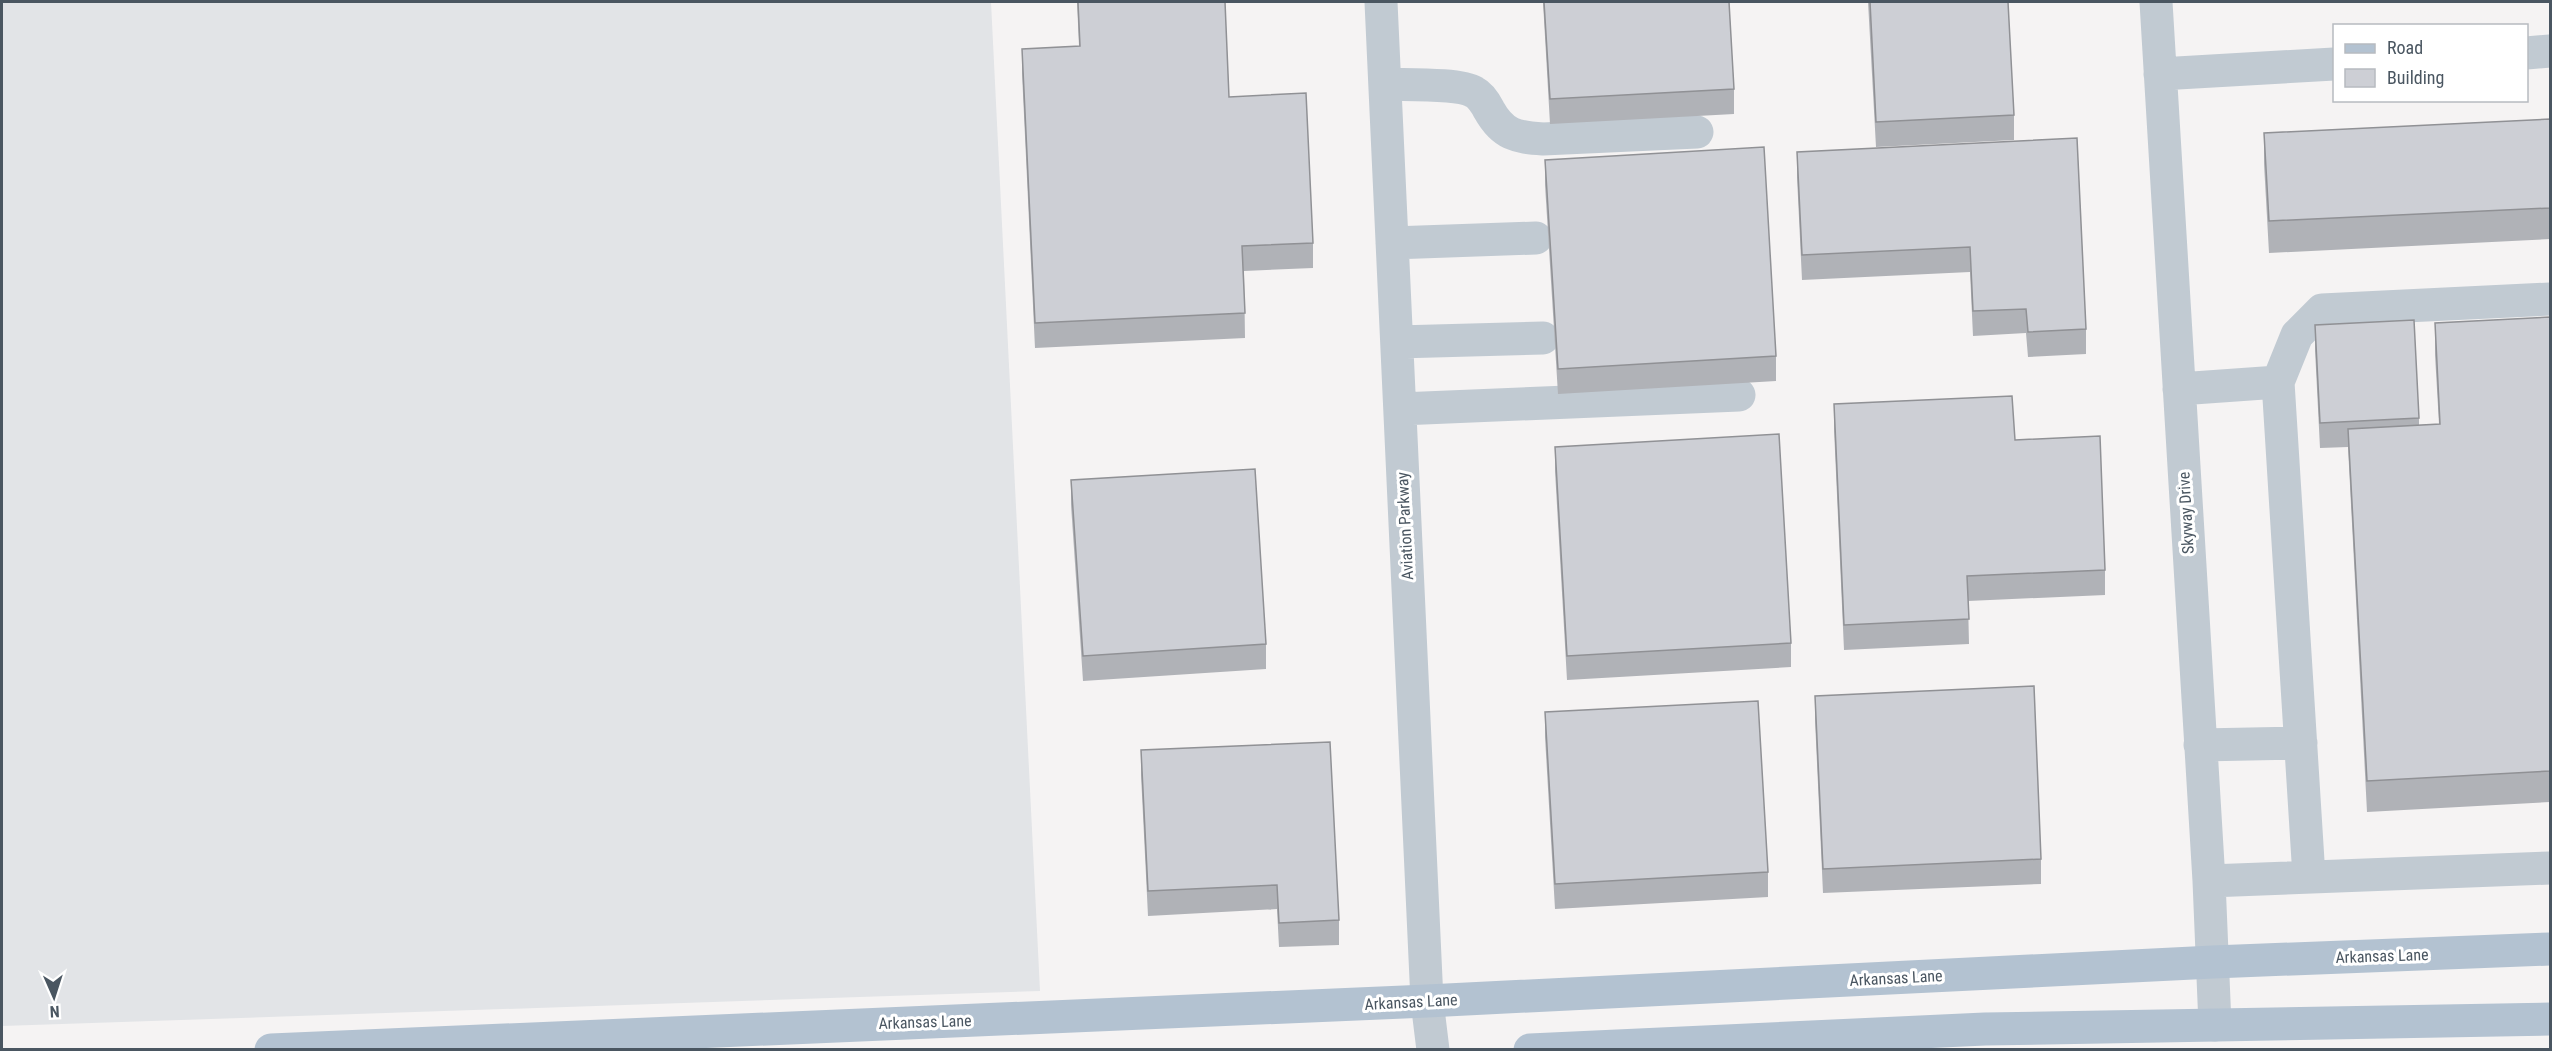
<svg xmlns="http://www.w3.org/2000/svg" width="2552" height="1051" font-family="'Roboto Condensed',sans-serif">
	<rect width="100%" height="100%" fill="#f5f3f3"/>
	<path fill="#e2e4e7" d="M 2,2 L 991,2 L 1040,991 L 2,1026 Z"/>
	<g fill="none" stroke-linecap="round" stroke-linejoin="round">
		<path stroke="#c1cad2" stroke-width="33" d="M 1381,2 L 1427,1001 L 1433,1050
			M 2156,2 L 2209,881 L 2215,1025
			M 2526,53 L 2550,51
			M 2160,74 L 2334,64
			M 1385,84 C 1403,85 1460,83 1474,92 C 1480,95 1486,104 1489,110 C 1503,135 1516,137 1543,139 L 1697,132
			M 1392,243 L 1536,238
			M 1397,342 L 1543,338
			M 2278,382 L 2297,335 L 2322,310 L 2550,299
			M 2179,389 L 2278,382 L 2309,877
			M 1400,409 L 1739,395
			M 2200,745 L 2301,743
			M 2209,881 L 2550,868"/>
		<path stroke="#b3c2d1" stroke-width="33" d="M 271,1050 L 1427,1001 L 2213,962 L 2550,949
			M 1530,1050 L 1985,1029 L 2550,1019"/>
	</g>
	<path fill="#b0b2b7" d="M 1077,2 L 1225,2 L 1229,97 L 1313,243 L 1313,268 L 1244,271 L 1245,338 L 1035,348 L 1022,73 L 1022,49 L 1079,46 Z
		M 1543,2 L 1729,2 L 1734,89 L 1734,114 L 1550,124 Z
		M 1868,2 L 2008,2 L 2014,115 L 2014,140 L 1876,147 Z
		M 2550,119 L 2550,239 L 2269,253 L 2264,164 L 2264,133 Z
		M 2077,138 L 2086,329 L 2086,354 L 2028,357 L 2026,333 L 1973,336 L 1970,272 L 1802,280 L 1797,177 L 1797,152 Z
		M 1545,160 L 1776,356 L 1776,381 L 1558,394 L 1545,185 Z
		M 2550,317 L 2550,802 L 2367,812 L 2348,447 L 2320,448 L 2315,350 L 2315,325 L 2419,418 L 2419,425 L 2439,424 L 2435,355 L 2435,323 Z
		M 1834,404 L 2015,440 L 2105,570 L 2105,595 L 1968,601 L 1969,644 L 1844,650 L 1834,429 Z
		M 1555,447 L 1791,643 L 1791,667 L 1567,680 L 1555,471 Z
		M 1071,480 L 1266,644 L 1266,669 L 1083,681 L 1071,505 Z
		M 1815,696 L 2041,859 L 2041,884 L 1823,893 L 1815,720 Z
		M 1545,712 L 1768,872 L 1768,897 L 1555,909 L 1545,737 Z
		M 1141,750 L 1339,920 L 1339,945 L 1279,947 L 1277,909 L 1148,916 L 1141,775 Z"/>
	<path fill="#cdcfd5" stroke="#909195" stroke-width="1.5" d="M 1078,2 L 1225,2 L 1229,97 L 1306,93 L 1313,243 L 1242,246 L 1245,313 L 1035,323 L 1022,49 L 1080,46 Z
		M 1544,2 L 1729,2 L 1734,89 L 1550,99 Z
		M 1870,2 L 2008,2 L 2014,115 L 1876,122 Z
		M 2550,119 L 2550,208 L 2269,221 L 2264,133 Z
		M 2077,138 L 2086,329 L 2028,332 L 2026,309 L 1973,311 L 1970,247 L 1802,255 L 1797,152 Z
		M 1764,147 L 1776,356 L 1558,369 L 1545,160 Z
		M 2550,317 L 2550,771 L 2367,781 L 2348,429 L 2440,424 L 2435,323 Z
		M 2414,320 L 2419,418 L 2320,423 L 2315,325 Z
		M 2012,396 L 2015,440 L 2100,436 L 2105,570 L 1967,576 L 1969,619 L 1844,625 L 1834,404 Z
		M 1779,434 L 1791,643 L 1567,656 L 1555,447 Z
		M 1255,469 L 1266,644 L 1083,656 L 1071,480 Z
		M 2034,686 L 2041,859 L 1823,869 L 1815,696 Z
		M 1758,701 L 1768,872 L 1555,884 L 1545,712 Z
		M 1330,742 L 1339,920 L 1279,923 L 1277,885 L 1148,891 L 1141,750 Z"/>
	<g text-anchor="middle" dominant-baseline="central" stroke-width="6" stroke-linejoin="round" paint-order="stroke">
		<g font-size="16" fill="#4a5661" stroke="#fff">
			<text transform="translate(2186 513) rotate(-93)">Skyway Drive</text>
			<text transform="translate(1405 526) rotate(-93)">Aviation Parkway</text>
			<text transform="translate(2382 956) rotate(-2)">Arkansas Lane</text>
			<text transform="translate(1896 978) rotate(-3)">Arkansas Lane</text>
			<text transform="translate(1411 1002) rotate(-3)">Arkansas Lane</text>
			<text transform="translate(925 1022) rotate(-2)">Arkansas Lane</text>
		</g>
	</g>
	<rect width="2552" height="1051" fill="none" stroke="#4a5661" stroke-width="6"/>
	<rect x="2333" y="24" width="195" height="78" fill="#ffffff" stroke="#b7bbc0" stroke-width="1.5"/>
	<rect x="2345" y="44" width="30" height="9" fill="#b3c2d1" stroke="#b7bbc0" stroke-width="1.5"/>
	<text x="2387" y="54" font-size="18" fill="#4a5661">Road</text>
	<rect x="2345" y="69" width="30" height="18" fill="#cdcfd5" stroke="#b7bbc0" stroke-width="1.5"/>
	<text x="2387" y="84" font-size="18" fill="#4a5661">Building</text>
	<g transform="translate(54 997) rotate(177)" stroke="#ffffff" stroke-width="4.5" paint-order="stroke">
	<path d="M0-4.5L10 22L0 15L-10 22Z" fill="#4a5661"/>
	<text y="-9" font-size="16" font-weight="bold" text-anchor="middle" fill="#4a5661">N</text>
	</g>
</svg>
